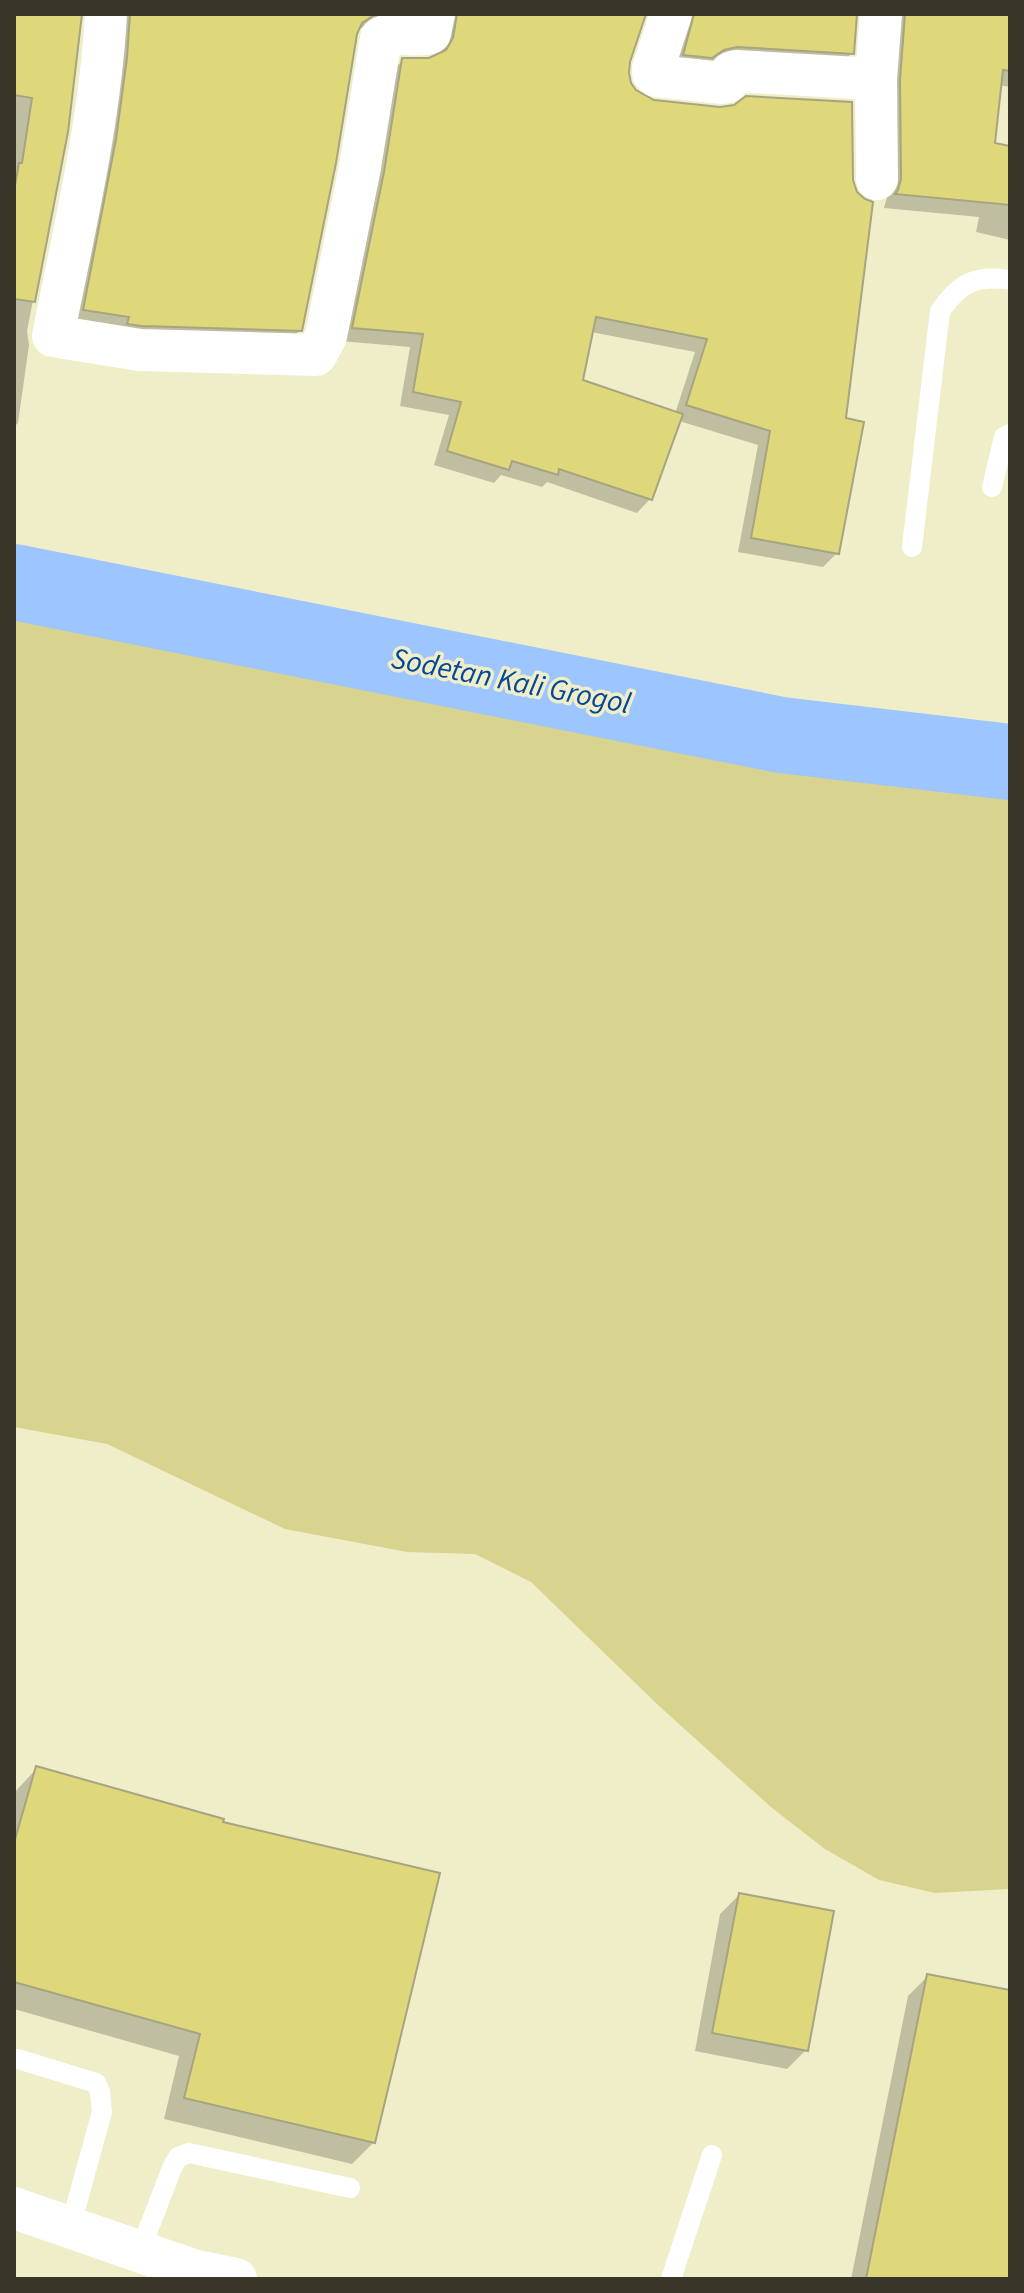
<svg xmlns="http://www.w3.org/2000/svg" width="1024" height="2293" font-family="'Source Sans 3',sans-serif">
	<rect width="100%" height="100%" fill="#f0eec9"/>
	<path fill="#d8d48f" d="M 14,582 L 781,735 L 1010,762 L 1010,1889 L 935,1893 L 879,1880 L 825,1849 L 772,1808 L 658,1705 L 531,1582 L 475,1554 L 407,1552 L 285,1529 L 107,1444 L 14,1427 Z"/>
	<path fill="#0003" fill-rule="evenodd" d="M 14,14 L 80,14 L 66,132 L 27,331 L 29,345 L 18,423 L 14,427 Z
		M 111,14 L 404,14 L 358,29 L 300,330 L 286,344 L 70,323 Z
		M 439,14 L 644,14 L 628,61 L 629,84 L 844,420 L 837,553 L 823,567 L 738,552 L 758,445 L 679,421 L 650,499 L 637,513 L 547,482 L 542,487 L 501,475 L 494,483 L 434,465 L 449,415 L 400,406 L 410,347 L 340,341 L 389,74 L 403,60 L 436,58 L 440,54 L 445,34 ZM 591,332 L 695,352 L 675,414 L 580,382 Z
		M 677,14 L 855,14 L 852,53 L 838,67 L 671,68 Z
		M 886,14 L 1010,14 L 1010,87 L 999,85 L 993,145 L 1010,148 L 1010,240 L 976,232 L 979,217 L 884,208 L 888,194 Z
		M 37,1768 L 374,2142 L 352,2164 L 164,2119 L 179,2056 L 14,2009 L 14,1793 Z
		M 739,1895 L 806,2050 L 787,2069 L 695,2051 L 720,1914 Z
		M 928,1976 L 1010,1992 L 1010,2279 L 851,2279 L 908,1996 Z"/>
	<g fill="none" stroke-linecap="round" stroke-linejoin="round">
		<path stroke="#9dc5ff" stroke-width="76" d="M 14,582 L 781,735 L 1010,762"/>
	</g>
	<path fill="#ded87b" stroke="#a6a481" stroke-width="2" d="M 14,14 L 82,14 L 68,132 L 35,302 L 14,299 L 14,191 L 19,163 L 22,163 L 32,98 L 14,95 Z
		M 130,14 L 376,14 L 362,23 L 357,34 L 336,163 L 302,331 L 142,326 L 127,324 L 129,317 L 83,310 L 116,139 L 127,58 Z
		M 457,14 L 646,14 L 630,62 L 629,73 L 631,83 L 636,90 L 654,100 L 720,107 L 734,105 L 746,96 L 852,102 L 853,180 L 857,192 L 865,199 L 873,202 L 846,418 L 864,422 L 839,554 L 751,538 L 770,431 L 686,405 L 707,339 L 596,317 L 583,380 L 683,414 L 652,500 L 559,469 L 558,475 L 512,461 L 509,470 L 447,451 L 461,402 L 413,392 L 423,334 L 352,328 L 384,172 L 402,58 L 429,58 L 446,50 L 453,38 Z
		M 694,14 L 857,14 L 854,54 L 737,47 L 724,50 L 712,58 L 683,55 Z
		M 905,14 L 1010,14 L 1010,71 L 1003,70 L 995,143 L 1010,146 L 1010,205 L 895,194 L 898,190 L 901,179 L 900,80 Z
		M 36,1766 L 224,1819 L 223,1822 L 440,1873 L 375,2143 L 184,2098 L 200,2034 L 14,1982 L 14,1843 Z
		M 739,1893 L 834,1911 L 808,2051 L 712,2033 Z
		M 927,1974 L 1010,1990 L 1010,2279 L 866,2279 Z"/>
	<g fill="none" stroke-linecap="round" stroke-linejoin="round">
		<path stroke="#fff" stroke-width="20" d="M 992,487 L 1004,437 L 1010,434
			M 912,547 L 940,311 C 959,284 975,274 1010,280
			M 18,2059 L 96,2083 L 100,2092 L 102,2112 L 70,2228
			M 140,2251 L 172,2168 L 178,2157 L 189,2153 L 350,2188
			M 671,2279 L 712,2155"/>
		<path stroke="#fff" stroke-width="42" d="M 106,14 C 100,123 74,230 53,336 L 140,350 L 316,355 L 326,336 L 360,167 L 381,38 C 395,29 414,38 430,33 L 434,14
			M 671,14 L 653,69 L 653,73 L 656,76 L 723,83 L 727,82 C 728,75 729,72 736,71 L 876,79
			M 877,179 L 876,79 L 881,14
			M 14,2208 L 193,2270 L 236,2279"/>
	</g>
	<g text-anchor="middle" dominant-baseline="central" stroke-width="7" stroke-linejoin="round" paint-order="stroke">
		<g font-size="30" font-style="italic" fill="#054899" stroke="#f0eec9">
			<text transform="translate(511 681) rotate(11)">Sodetan Kali Grogol</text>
		</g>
	</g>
	<rect width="1024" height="2293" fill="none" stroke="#373628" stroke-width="32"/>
</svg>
